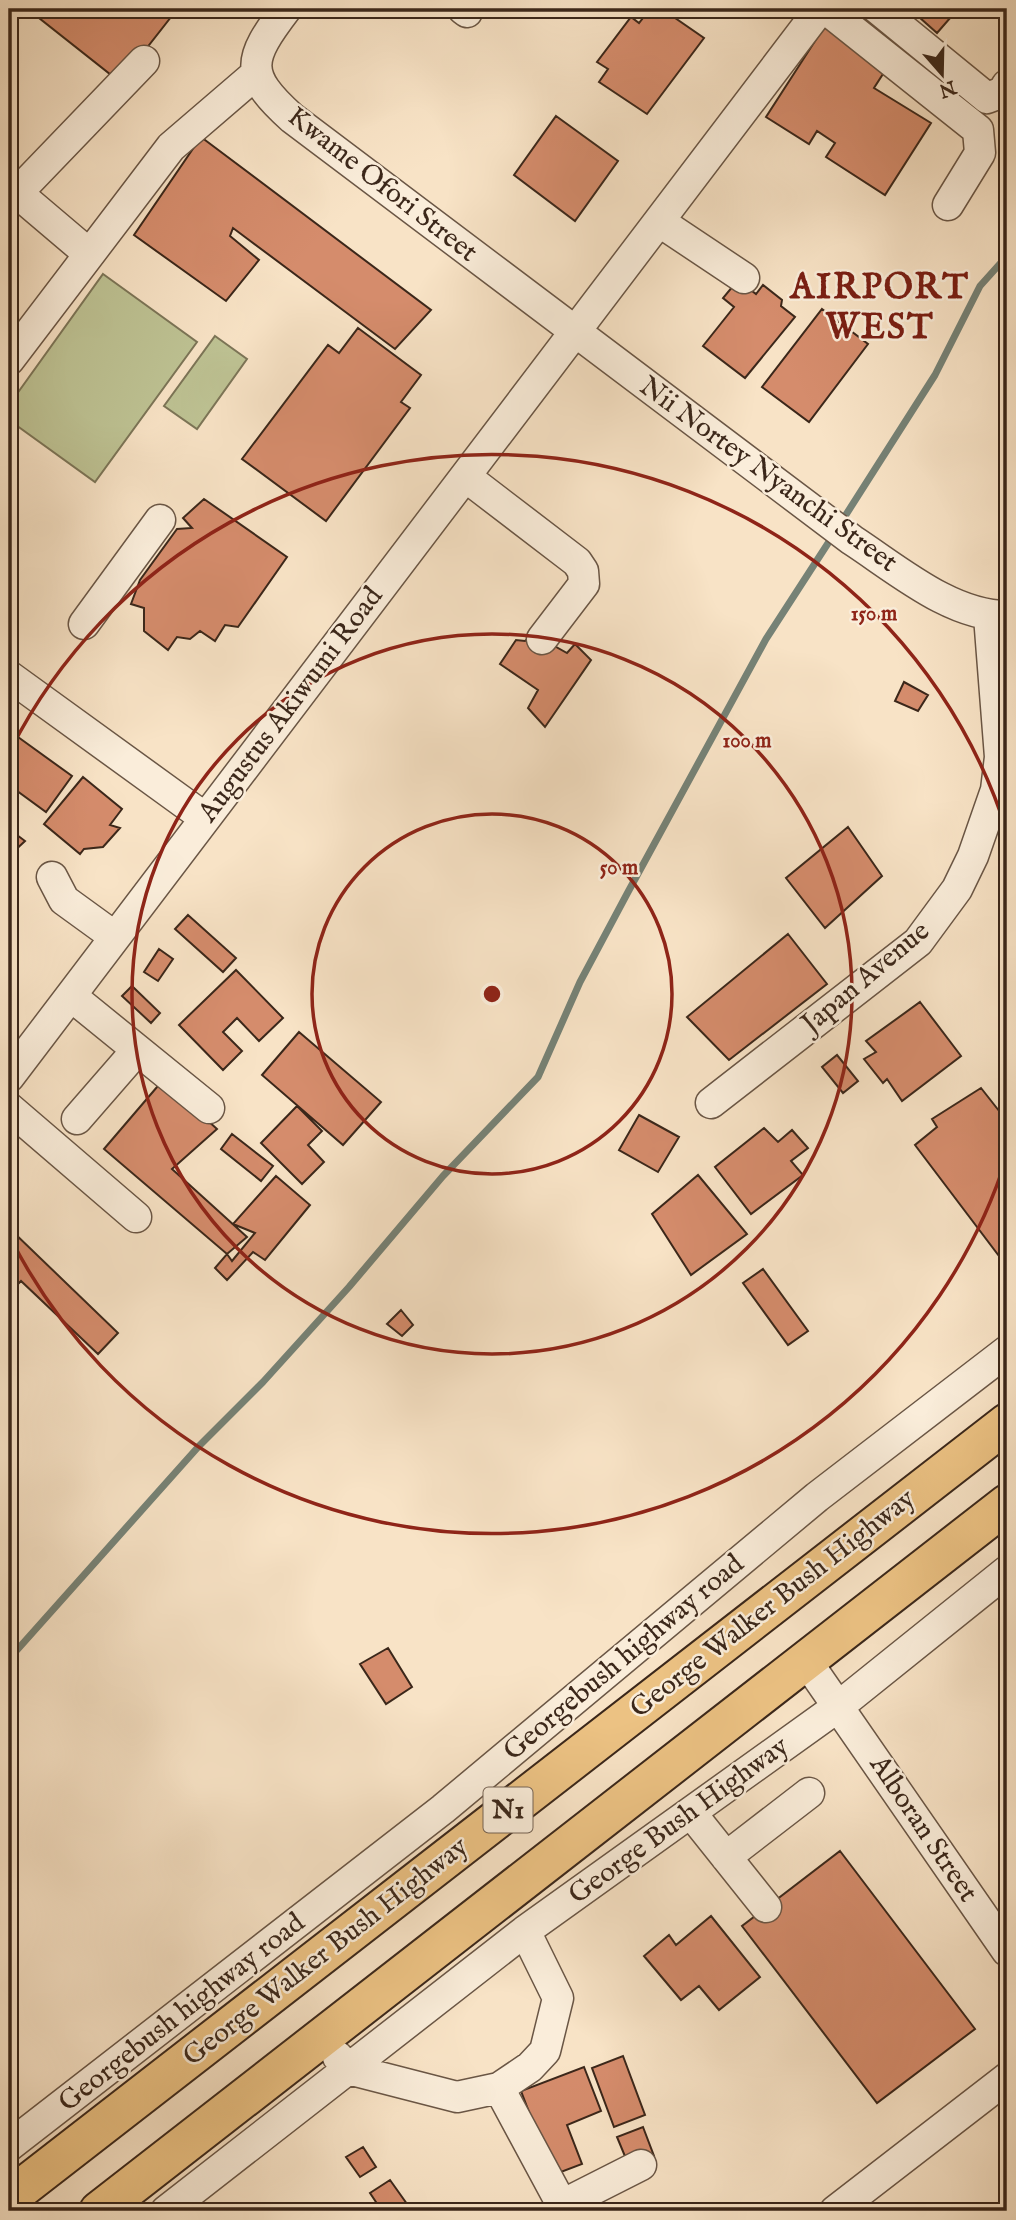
<svg xmlns="http://www.w3.org/2000/svg" width="1016" height="2220" font-family="'IM FELL English',serif">
	<rect width="100%" height="100%" fill="#f8e3c6"/>
	<filter id="stains"><feTurbulence type="fractalNoise" baseFrequency=".00286" numOctaves="4"/><feColorMatrix values="0 0 0 0 .2 0 0 0 0 .09 0 0 0 0 .02 0 0 0 .5 -.17"/></filter>
	<radialGradient id="worn" r=".72"><stop offset=".6" stop-color="#630" stop-opacity="0"/><stop offset="1" stop-color="#630" stop-opacity=".3"/></radialGradient>
	<path fill="#bec394" stroke="#7c7557" stroke-width="2" d="M 103,274 L 197,342 L 95,482 L 9,420 L 9,405 Z
		M 215,336 L 247,359 L 197,429 L 164,406 Z"/>
	<g fill="none" stroke-linecap="round" stroke-linejoin="round">
		<path stroke="#768276" stroke-width="7" d="M 840,524 L 935,375 L 980,286 L 1007,256
			M 9,1659 L 199,1446 L 263,1382 L 349,1287 L 443,1176 L 538,1077 L 580,982 L 628,892 L 766,639 L 834,534"/>
	</g>
	<path fill="#d58c6c" stroke="#3b271a" stroke-width="2" d="M 38,9 L 120,9 L 126,13 L 130,9 L 159,9 L 171,17 L 120,82 L 34,14 Z
		M 650,9 L 662,9 L 704,38 L 647,114 L 599,82 L 608,69 L 597,62 L 631,17 L 639,23 Z
		M 910,9 L 958,9 L 937,33 Z
		M 826,24 L 890,63 L 874,88 L 931,123 L 885,195 L 826,157 L 835,143 L 817,131 L 809,144 L 766,117 Z
		M 556,116 L 618,161 L 575,221 L 514,175 Z
		M 201,137 L 431,310 L 395,349 L 233,228 L 230,236 L 259,260 L 226,301 L 134,235 Z
		M 738,280 L 756,294 L 763,285 L 782,300 L 781,306 L 795,317 L 745,378 L 703,346 L 734,307 L 723,298 Z
		M 822,309 L 868,344 L 809,422 L 762,387 Z
		M 358,328 L 421,375 L 401,402 L 410,408 L 326,521 L 242,459 L 328,345 L 339,353 Z
		M 204,499 L 287,557 L 238,627 L 225,625 L 215,641 L 200,631 L 190,639 L 177,637 L 168,650 L 144,631 L 144,608 L 131,604 L 140,580 L 177,529 L 192,528 L 183,518 Z
		M 533,634 L 567,653 L 575,644 L 591,660 L 545,727 L 528,708 L 538,690 L 500,664 L 516,640 L 525,641 Z
		M 904,682 L 928,695 L 918,711 L 895,701 Z
		M 18,737 L 72,776 L 46,812 L 9,785 L 9,750 Z
		M 83,777 L 122,809 L 110,825 L 120,828 L 103,847 L 84,849 L 80,854 L 44,824 Z
		M 848,827 L 882,876 L 825,928 L 786,878 Z
		M 9,829 L 25,841 L 9,856 Z
		M 188,915 L 236,958 L 223,972 L 175,929 Z
		M 788,934 L 827,984 L 729,1060 L 687,1017 Z
		M 159,949 L 173,959 L 158,981 L 144,972 Z
		M 236,970 L 283,1018 L 259,1041 L 237,1018 L 223,1032 L 242,1051 L 223,1070 L 179,1025 Z
		M 132,986 L 160,1013 L 151,1023 L 122,996 Z
		M 920,1002 L 961,1056 L 902,1101 L 887,1079 L 883,1083 L 864,1059 L 876,1052 L 866,1041 Z
		M 299,1032 L 381,1102 L 343,1145 L 262,1075 Z
		M 837,1055 L 858,1081 L 843,1093 L 822,1067 Z
		M 163,1080 L 217,1129 L 172,1169 L 247,1237 L 227,1254 L 104,1149 Z
		M 981,1088 L 1007,1121 L 1007,1248 L 999,1256 L 915,1145 L 937,1127 L 932,1119 Z
		M 297,1106 L 322,1131 L 308,1145 L 324,1162 L 302,1184 L 261,1143 Z
		M 639,1115 L 679,1137 L 658,1172 L 619,1150 Z
		M 764,1128 L 778,1142 L 792,1130 L 808,1148 L 791,1161 L 803,1175 L 751,1214 L 715,1167 Z
		M 232,1134 L 273,1166 L 261,1181 L 221,1149 Z
		M 698,1175 L 747,1234 L 691,1275 L 652,1214 Z
		M 276,1176 L 310,1205 L 265,1260 L 253,1252 L 227,1280 L 215,1268 L 227,1254 L 232,1261 L 255,1233 L 233,1224 Z
		M 9,1228 L 118,1333 L 98,1354 L 21,1281 L 9,1293 Z
		M 763,1269 L 808,1331 L 788,1345 L 743,1283 Z
		M 401,1310 L 413,1325 L 402,1336 L 387,1324 Z
		M 388,1648 L 412,1687 L 386,1704 L 360,1664 Z
		M 840,1851 L 975,2029 L 877,2103 L 742,1926 Z
		M 711,1916 L 760,1977 L 719,2010 L 699,1986 L 681,2000 L 644,1956 L 669,1935 L 676,1945 Z
		M 623,2056 L 645,2115 L 614,2127 L 592,2068 Z
		M 584,2067 L 601,2111 L 567,2125 L 582,2164 L 553,2175 L 521,2091 Z
		M 643,2127 L 654,2156 L 629,2166 L 617,2137 Z
		M 363,2147 L 376,2167 L 360,2177 L 346,2157 Z
		M 390,2180 L 412,2211 L 382,2211 L 370,2193 Z"/>
	<g fill="none" stroke-linecap="round" stroke-linejoin="round">
		<g stroke="#6a5645" stroke-width="33">
			<path id="minor" d="M 286,9 C 248,59 243,74 292,118 L 852,540 C 898,570 951,616 1007,616
				M 463,9 L 467,12
				M 826,9 L 978,130 L 980,153 L 948,205
				M 878,9 L 987,98 L 1003,92 L 1007,85
				M 9,186 L 88,253
				M 17,193 L 144,61
				M 660,222 L 744,278
				M 9,360 L 171,147 L 256,74
				M 466,477 L 577,562 L 583,571 L 584,584 L 542,639
				M 84,624 L 160,520
				M 9,676 L 205,818
				M 52,877 L 64,900 L 115,937
				M 71,996 L 209,1108
				M 9,1077 L 820,9
				M 711,1103 L 918,942 L 957,889 L 973,856 L 996,790 L 1000,757 L 989,616
				M 9,1108 L 136,1217
				M 77,1119 L 137,1050
				M 807,1662 L 1007,1951
				M 691,1813 L 766,1907
				M 726,1857 L 809,1793
				M 338,2057 L 348,2069 L 457,2097 L 499,2088 L 530,2067 L 545,2051 L 558,1998 L 525,1931
				M 499,2088 L 562,2205 L 641,2165
				M 9,2146 L 443,1809 L 817,1497 L 1007,1351
				M 166,2211 L 525,1931 L 839,1706 L 1007,1571
				M 835,2211 L 1007,2078"/>
		</g>
		<g stroke="#3b271a" stroke-width="42">
			<path id="highway" d="M 9,2198 L 1007,1423
				M 99,2211 L 1007,1504"/>
		</g>
		<use href="#minor" stroke="#faedda" stroke-width="30"/>
		<use href="#highway" stroke="#ecc283" stroke-width="38"/>
	</g>
	<g fill="none" stroke="#8f2418" stroke-width="3.5">
		<circle cx="492" cy="994" r="180"/>
		<circle cx="492" cy="994" r="360"/>
		<path d="M1007 1156A540 540 0 0 1 11 1239M11 749A540 540 0 0 1 1007 832"/>
	</g>
	<g text-anchor="middle" dominant-baseline="central" stroke-width="5" stroke-linejoin="round" paint-order="stroke">
		<rect fill="#faedda" stroke="#746254" stroke-width="2" x="483.5" y="1787.5" width="49" height="45" rx="5"/>
		<g font-size="26" font-weight="bold" fill="#3b271a">
			<text x="508" y="1810">N1</text>
		</g>
		<g font-size="28" fill="#3b271a" stroke="#faedda">
			<text transform="translate(382 185) rotate(38)">Kwame Ofori Street</text>
			<text transform="translate(768 475) rotate(36)">Nii Nortey Nyanchi Street</text>
			<text transform="translate(291 705) rotate(-53)">Augustus Akiwumi Road</text>
			<text transform="translate(866 978) rotate(-40)">Japan Avenue</text>
			<text transform="translate(773 1604) rotate(-38)">George Walker Bush Highway</text>
			<text transform="translate(624 1658) rotate(-40)">Georgebush highway road</text>
			<text transform="translate(679 1821) rotate(-36)">George Bush Highway</text>
			<text transform="translate(923 1829) rotate(56)">Alboran Street</text>
			<text transform="translate(326 1952) rotate(-38)">George Walker Bush Highway</text>
			<text transform="translate(182 2013) rotate(-38)">Georgebush highway road</text>
		</g>
		<g font-size="35" font-weight="bold" letter-spacing="2" fill="#7a1f14" stroke="#faedda">
			<text x="880" y="288">AIRPORT<tspan x="880" dy="40">WEST</tspan></text>
		</g>
	</g>
	<circle cx="492" cy="994" r="10" fill="#8f2418" stroke="#faedda" stroke-width="3.5"/>
	<g font-size="21" text-anchor="middle" font-weight="bold" fill="#8f2418" stroke="#faedda" stroke-width="5" stroke-linejoin="round" paint-order="stroke">
		<text x="874" y="620">150 m</text>
		<text x="747" y="747">100 m</text>
		<text x="619" y="874">50 m</text>
	</g>
	<rect width="1016" height="2220" fill="none" stroke="#f8e3c6" stroke-width="35"/>
	<rect x="10" y="10" width="995" height="2199" fill="none" stroke="#3b271a" stroke-width="3.5"/>
	<rect x="18" y="18" width="981" height="2185" fill="none" stroke="#3b271a" stroke-width="2"/>
	<g transform="translate(942 74) rotate(160)" stroke="#faedda" stroke-width="5" paint-order="stroke">
	<path d="M0-5L12 26L0 18L-12 26Z" fill="#3b271a"/>
	<text y="-10" font-size="19" font-weight="bold" text-anchor="middle" fill="#3b271a">N</text>
	</g>
	<rect width="100%" height="100%" filter="url(#stains)"/>
	<rect width="100%" height="100%" fill="url(#worn)"/>
</svg>
